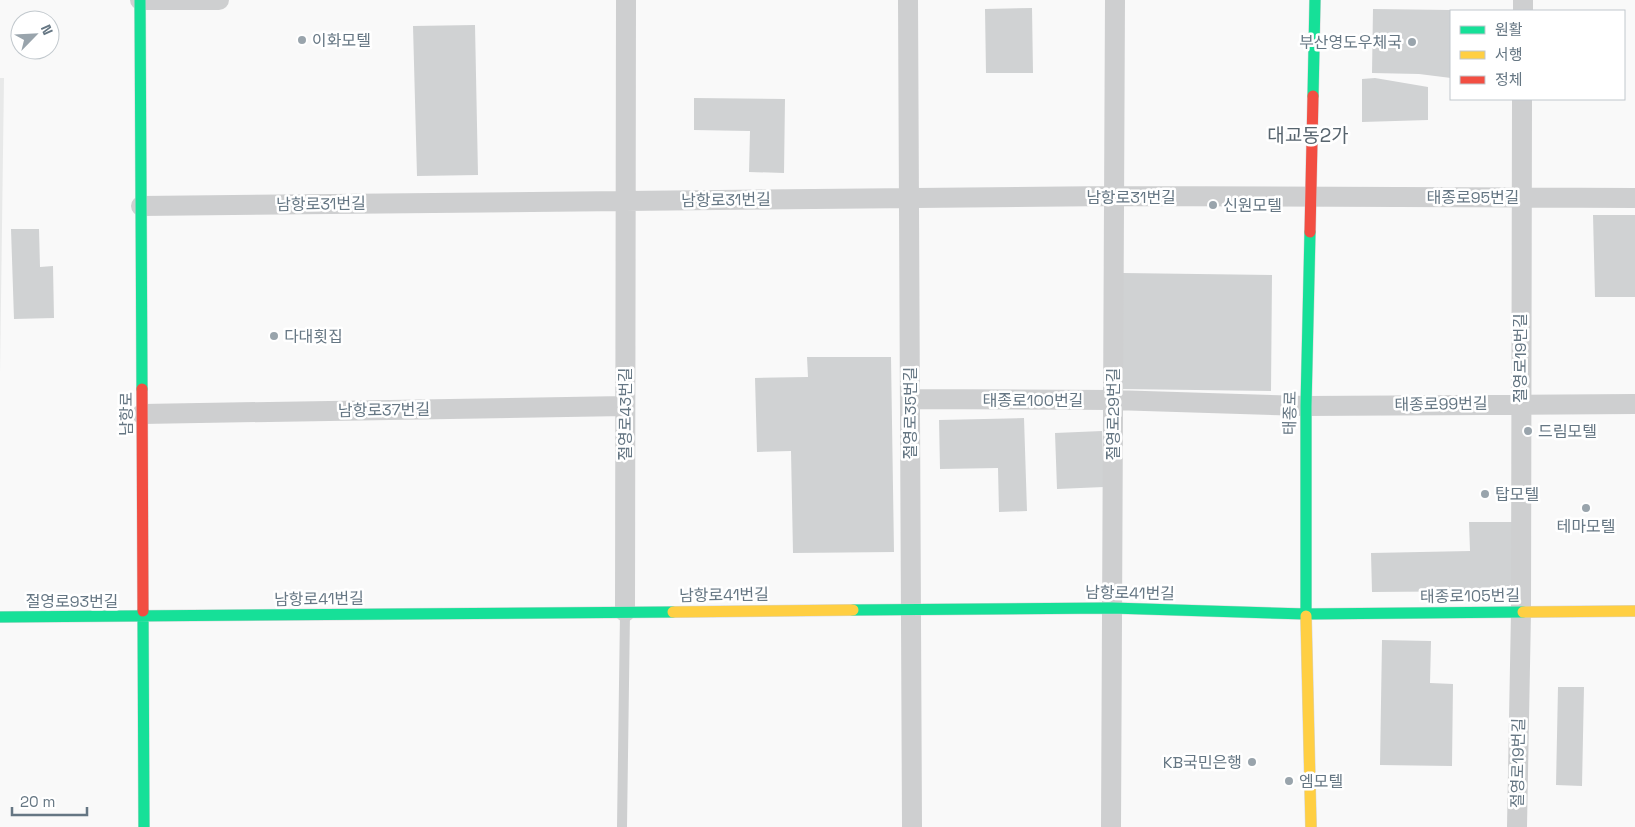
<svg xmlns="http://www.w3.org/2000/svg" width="1635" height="827" font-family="'Space Grotesk','Noto Sans KR',sans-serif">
	<rect width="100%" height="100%" fill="#f9f9f9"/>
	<path fill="#e8e9e9" d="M 0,78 L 4,78 L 0,375 Z"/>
	<path fill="#d0d2d3" d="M 1032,8 L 1033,73 L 986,73 L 985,9 Z
		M 1373,9 L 1451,10 L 1451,78 L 1419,74 L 1372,73 Z
		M 475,25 L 478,175 L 417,176 L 413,26 Z
		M 1375,78 L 1428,87 L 1428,120 L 1362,122 L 1362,79 Z
		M 694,98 L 785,99 L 784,173 L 749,172 L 750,131 L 694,130 Z
		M 1593,215 L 1635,215 L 1635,297 L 1595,297 Z
		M 11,229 L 39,229 L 40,267 L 53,266 L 54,318 L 14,319 Z
		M 1123,273 L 1272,275 L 1271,391 L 1121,389 Z
		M 807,357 L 891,357 L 894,552 L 793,553 L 791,451 L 757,452 L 755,378 L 808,377 Z
		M 1024,418 L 1027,511 L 999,512 L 998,468 L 940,469 L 939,420 Z
		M 1102,431 L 1104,487 L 1057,489 L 1055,433 Z
		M 1469,522 L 1512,522 L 1512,584 L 1501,591 L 1372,592 L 1371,553 L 1470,551 Z
		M 1382,640 L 1431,641 L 1430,683 L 1453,684 L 1452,766 L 1380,765 Z
		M 1558,687 L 1584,687 L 1582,786 L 1556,785 Z"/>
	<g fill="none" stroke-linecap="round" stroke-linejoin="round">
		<g stroke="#d5d6d7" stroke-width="12">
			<path id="fast" d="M 140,0 L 142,389
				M 1313,96 L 1315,0
				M 853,610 L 1112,608 L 1306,614 L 1523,612
				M 143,611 L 144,827
				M 1306,616 L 1306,406 L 1310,232
				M 0,617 L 673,612"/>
		</g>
		<g stroke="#d5d6d7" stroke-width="12">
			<path id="slow" d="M 673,612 L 853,610
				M 1523,612 L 1635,611
				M 1306,616 L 1311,827"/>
		</g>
		<g stroke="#d5d6d7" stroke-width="12">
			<path id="jam" d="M 1310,232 L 1313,96
				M 142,389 L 143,611"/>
		</g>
		<path stroke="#cecfd0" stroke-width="10" d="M 622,827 L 625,613"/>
		<path stroke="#cecfd0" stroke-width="20" d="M 140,0 L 219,0
			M 908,0 L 912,827
			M 1523,11 L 1523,0
			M 141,206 L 1114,196 L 1635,198
			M 910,399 L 1113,400 L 1306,406 L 1635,404
			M 142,414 L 625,406
			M 625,612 L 626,0
			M 1111,827 L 1115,0
			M 1517,827 L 1521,612 L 1522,99"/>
		<use href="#fast" stroke="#16e098" stroke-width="11"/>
		<use href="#slow" stroke="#ffcf43" stroke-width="11"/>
		<use href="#jam" stroke="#f24e42" stroke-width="11"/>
	</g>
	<g fill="#99a4ac" stroke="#fff" stroke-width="2">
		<circle cx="302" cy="40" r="5"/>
		<circle cx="1412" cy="42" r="5"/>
		<circle cx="1213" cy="205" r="5"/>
		<circle cx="274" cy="336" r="5"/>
		<circle cx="1528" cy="431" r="5"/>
		<circle cx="1485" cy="494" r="5"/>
		<circle cx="1586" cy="508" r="5"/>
		<circle cx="1252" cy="762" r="5"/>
		<circle cx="1289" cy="781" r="5"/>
	</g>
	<g text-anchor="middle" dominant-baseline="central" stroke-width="5" stroke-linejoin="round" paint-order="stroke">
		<g font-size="16" fill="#657683" stroke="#fff" text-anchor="start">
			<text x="312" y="40">이화모텔</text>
			<text x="1402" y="42" text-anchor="end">부산영도우체국</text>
			<text x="1223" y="205">신원모텔</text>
			<text x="284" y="336">다대횟집</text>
			<text x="1538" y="431">드림모텔</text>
			<text x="1495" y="494">탑모텔</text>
			<text x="1586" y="526" text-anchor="middle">테마모텔</text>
			<text x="1242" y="762" text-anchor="end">KB국민은행</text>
			<text x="1299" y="781">엠모텔</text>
		</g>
		<g font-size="16" fill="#657683" stroke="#fff">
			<text x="1131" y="197">남항로31번길</text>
			<text x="1473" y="197">태종로95번길</text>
			<text transform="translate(726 200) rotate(-1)">남항로31번길</text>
			<text transform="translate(321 204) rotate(-1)">남항로31번길</text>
			<text transform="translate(1520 358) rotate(-90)">절영로19번길</text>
			<text x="1033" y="400">태종로100번길</text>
			<text transform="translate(1441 404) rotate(-1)">태종로99번길</text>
			<text transform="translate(384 410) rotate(-1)">남항로37번길</text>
			<text transform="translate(910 413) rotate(-90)">절영로35번길</text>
			<text transform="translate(1290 413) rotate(-89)">태종로</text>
			<text transform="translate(126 414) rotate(-90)">남항로</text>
			<text transform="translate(625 414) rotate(-90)">절영로43번길</text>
			<text transform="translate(1113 414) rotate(-90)">절영로29번길</text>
			<text transform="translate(1130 593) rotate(1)">남항로41번길</text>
			<text transform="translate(724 595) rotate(-1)">남항로41번길</text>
			<text transform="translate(1470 596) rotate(-1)">태종로105번길</text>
			<text transform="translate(319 599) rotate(-1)">남항로41번길</text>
			<text x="72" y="601">절영로93번길</text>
			<text transform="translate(1518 763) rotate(-89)">절영로19번길</text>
		</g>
		<g font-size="19" fill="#57646e" stroke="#fff">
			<text x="1308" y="135">대교동2가</text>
		</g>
	</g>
	<rect x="1450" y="10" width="175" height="90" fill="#ffffff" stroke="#c1c8cd"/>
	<rect x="1460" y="26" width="25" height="8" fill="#16e098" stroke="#c1c8cd"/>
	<text x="1495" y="35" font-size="15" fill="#657683">원활</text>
	<rect x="1460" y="51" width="25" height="8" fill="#ffcf43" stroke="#c1c8cd"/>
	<text x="1495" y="60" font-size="15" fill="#657683">서행</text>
	<rect x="1460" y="76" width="25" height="8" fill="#f24e42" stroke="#c1c8cd"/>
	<text x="1495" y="85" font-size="15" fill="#657683">정체</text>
	<g transform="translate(35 35) rotate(66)"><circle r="24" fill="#ffffff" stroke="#c1c8cd"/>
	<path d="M0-4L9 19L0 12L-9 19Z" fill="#99a4ac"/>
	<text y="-8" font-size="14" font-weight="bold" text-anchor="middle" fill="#657683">N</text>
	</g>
	<path d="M12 807v8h75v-8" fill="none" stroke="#657683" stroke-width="2.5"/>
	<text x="20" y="807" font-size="15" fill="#657683" stroke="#ffffff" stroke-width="4" paint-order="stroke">20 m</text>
</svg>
